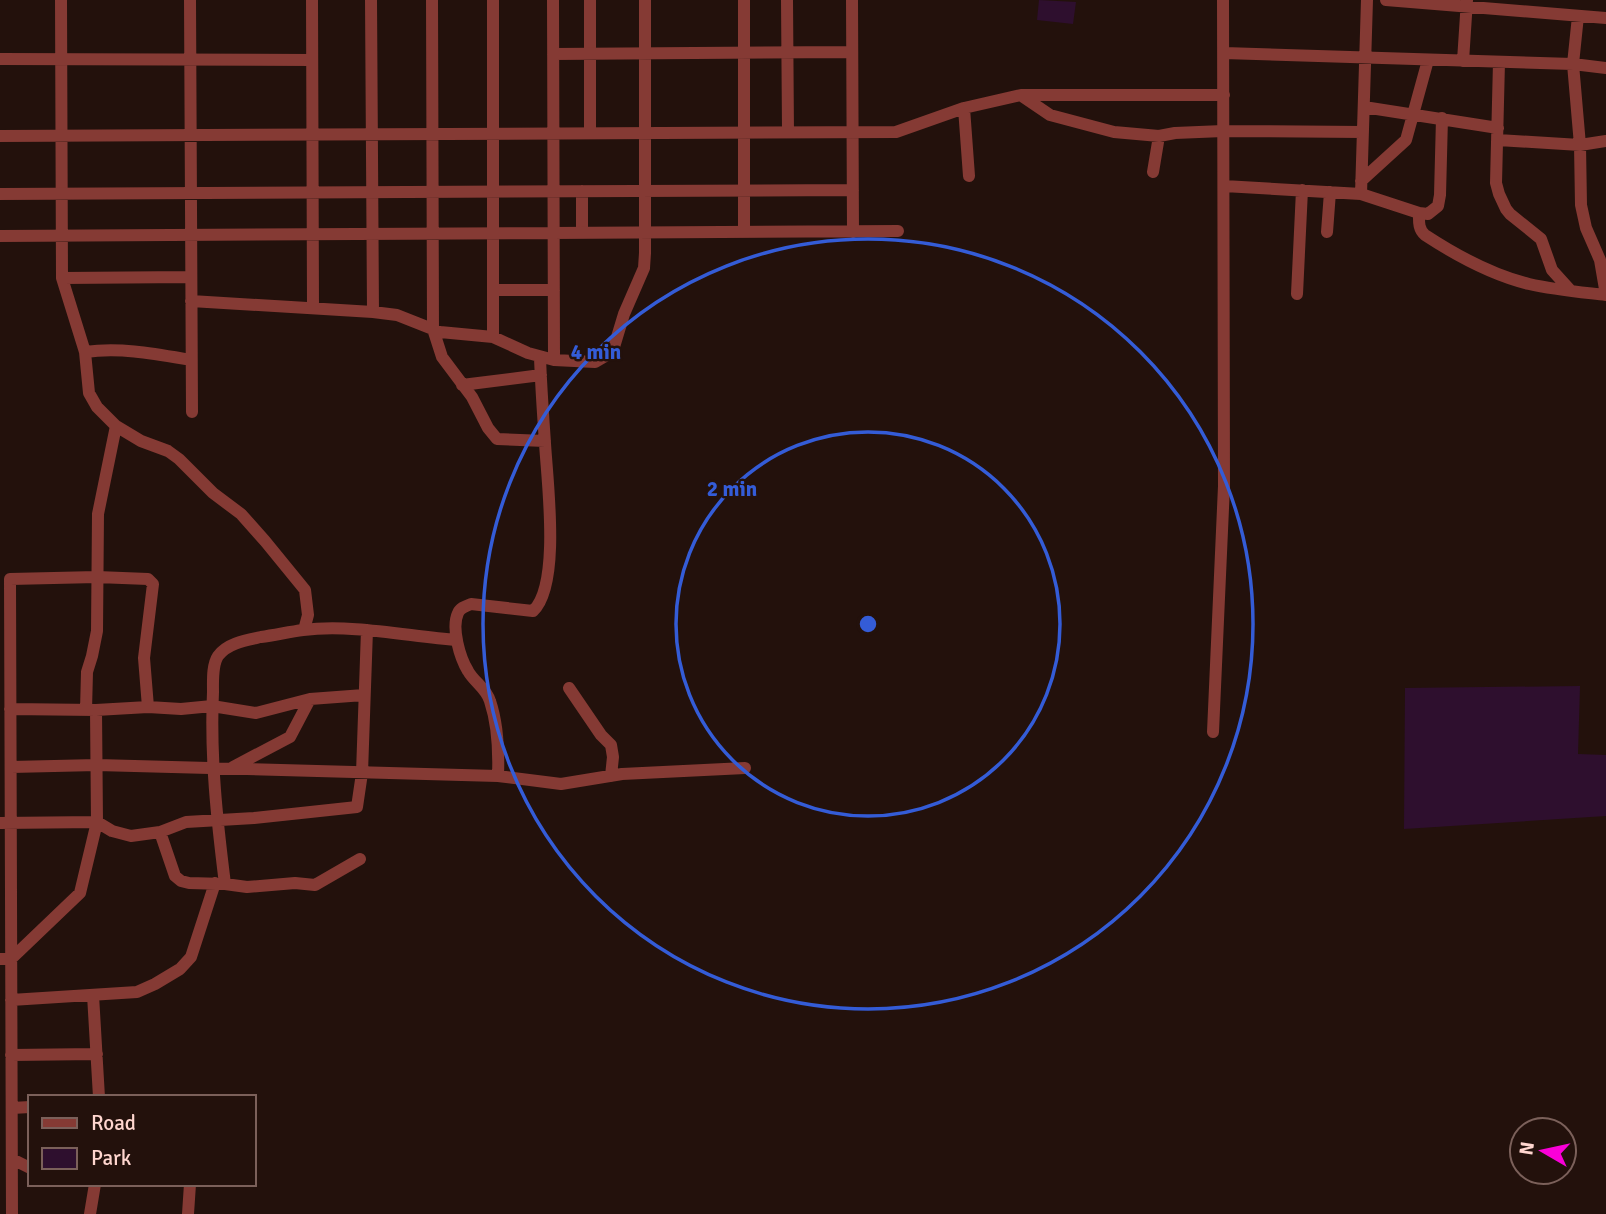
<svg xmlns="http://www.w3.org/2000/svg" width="1606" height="1214" font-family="Signika,sans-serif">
	<rect width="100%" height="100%" fill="#23110c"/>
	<path fill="#2e0f2e" d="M 1039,0 L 1076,2 L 1073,24 L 1037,20 Z
		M 1580,686 L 1578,754 L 1606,755 L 1606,816 L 1404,829 L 1405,688 Z"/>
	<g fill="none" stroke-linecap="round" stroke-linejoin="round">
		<path stroke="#853a34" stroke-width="12" d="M 61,0 L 62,278 L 85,352 L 89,393 L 97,407 L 116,426 L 141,441 L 168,451 L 179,459 L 213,493 L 241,514 L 265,541 L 305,590 L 308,615 L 304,630
			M 190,0 L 192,412
			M 312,0 L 313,308
			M 371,0 L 373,312
			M 432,0 L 433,329 L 442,357 L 472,397 L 488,428 L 497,439 L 545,441
			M 493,0 L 493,337
			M 553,0 L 554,360
			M 590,0 L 590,133
			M 744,0 L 744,232
			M 787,0 L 788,132
			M 852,0 L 853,232
			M 1386,0 L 1606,18
			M 1578,16 L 1573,64 L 1580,145 L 1581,205 L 1586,228 L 1600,260 L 1606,295
			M 1224,53 L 1573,64 L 1606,68
			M 553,54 L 852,52
			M 0,59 L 312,60
			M 1463,61 L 1467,0
			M 1499,62 L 1496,183 L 1499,194 L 1506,209 L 1510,214 L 1541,239 L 1552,270 L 1571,291
			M 1022,96 L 1050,115 L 1114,132 L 1159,136 L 1175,133 L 1223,131 L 1363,132
			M 1364,107 L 1498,128
			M 964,108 L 969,176
			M 0,136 L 896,132 L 964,108 L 1021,95 L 1224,95
			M 1498,140 L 1580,145 L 1606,141
			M 1153,172 L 1159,136
			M 1361,181 L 1406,140 L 1428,60
			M 1224,186 L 1361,194 L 1419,213 L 1428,214 L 1438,206 L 1440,195 L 1442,118
			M 582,191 L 582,233
			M 0,194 L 853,190
			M 1361,194 L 1367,0
			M 1419,213 C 1419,221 1418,229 1425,235 C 1457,256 1492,275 1529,284 C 1555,290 1580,292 1606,295
			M 1327,232 L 1330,192
			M 0,236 L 898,231
			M 62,278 L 191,277
			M 493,290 L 554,290
			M 1297,294 L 1302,190
			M 191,301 L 373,312 L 397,315 L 440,332 L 493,337 L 528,353 L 554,360 L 595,362 L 607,355 L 614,347 L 624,314 L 644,268 L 645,253 L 645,0
			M 85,352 C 121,347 156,354 191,360
			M 462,385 L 541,375
			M 569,688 L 601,735 L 611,745 L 613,757 L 611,776
			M 10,709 L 96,710 L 148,707 L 181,709 L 212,706 L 256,713 L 310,699 L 364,695
			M 86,710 L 87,672 L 92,656 L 97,631 L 98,514 L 116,426
			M 1213,732 L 1224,486 L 1223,0
			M 11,767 L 97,765 L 498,776 L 561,784 L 622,774 L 745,768
			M 233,767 L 290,737 L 310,699
			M 498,776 C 499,750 498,725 490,701 C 486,688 474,682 468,671 C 460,658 451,628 458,613 C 460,608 466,606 471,604 L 533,611 C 561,585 547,480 545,443 C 543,414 541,386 540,357
			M 0,823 L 97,822 L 112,831 L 131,836 L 160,832 L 186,822 L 254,818 L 357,807 L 362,773 L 367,630
			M 160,832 L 175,876 L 181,881 L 189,883 L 225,884 L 247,887 L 295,883 L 315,885 L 360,859
			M 225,884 C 217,820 210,757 213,692 C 213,681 212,665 218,656 C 227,643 247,640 261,637 C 275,635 289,632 303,630 C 352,624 407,636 457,640
			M 0,959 L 11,959 L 80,893 L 97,822 L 96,710
			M 93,995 L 99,1097
			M 11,1000 L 137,992 L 155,984 L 180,969 L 191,957 L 215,883
			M 11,1055 L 97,1054
			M 12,1108 L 30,1107
			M 12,1159 L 30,1168
			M 12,1214 L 10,579 L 97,577 L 148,579 L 153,584 L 144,658 L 148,707
			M 90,1214 L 95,1184
			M 188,1214 L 190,1184"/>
	</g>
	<g fill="none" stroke="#345cd7" stroke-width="3.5">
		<circle cx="868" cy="624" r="192"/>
		<circle cx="868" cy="624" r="385"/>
	</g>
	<circle cx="868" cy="624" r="10" fill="#345cd7" stroke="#23110c" stroke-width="3.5"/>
	<g font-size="21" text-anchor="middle" font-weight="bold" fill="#345cd7" stroke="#23110c" stroke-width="5" stroke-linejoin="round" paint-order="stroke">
		<text x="596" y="359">4 min</text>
		<text x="732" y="496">2 min</text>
	</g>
	<rect x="28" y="1095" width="228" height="91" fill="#23110c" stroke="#7b605a" stroke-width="2"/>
	<rect x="42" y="1118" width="35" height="10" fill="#853a34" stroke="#7b605a" stroke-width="2"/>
	<text x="91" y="1130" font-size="21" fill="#ffd6cf">Road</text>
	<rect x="42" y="1148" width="35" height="21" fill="#2e0f2e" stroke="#7b605a" stroke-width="2"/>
	<text x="91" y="1165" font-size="21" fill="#ffd6cf">Park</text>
	<g transform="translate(1543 1151) rotate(279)"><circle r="33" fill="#23110c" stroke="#7b605a" stroke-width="2"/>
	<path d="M0-5L12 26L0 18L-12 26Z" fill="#fa00d8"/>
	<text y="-10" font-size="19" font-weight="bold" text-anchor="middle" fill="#ffd6cf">N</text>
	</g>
</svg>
